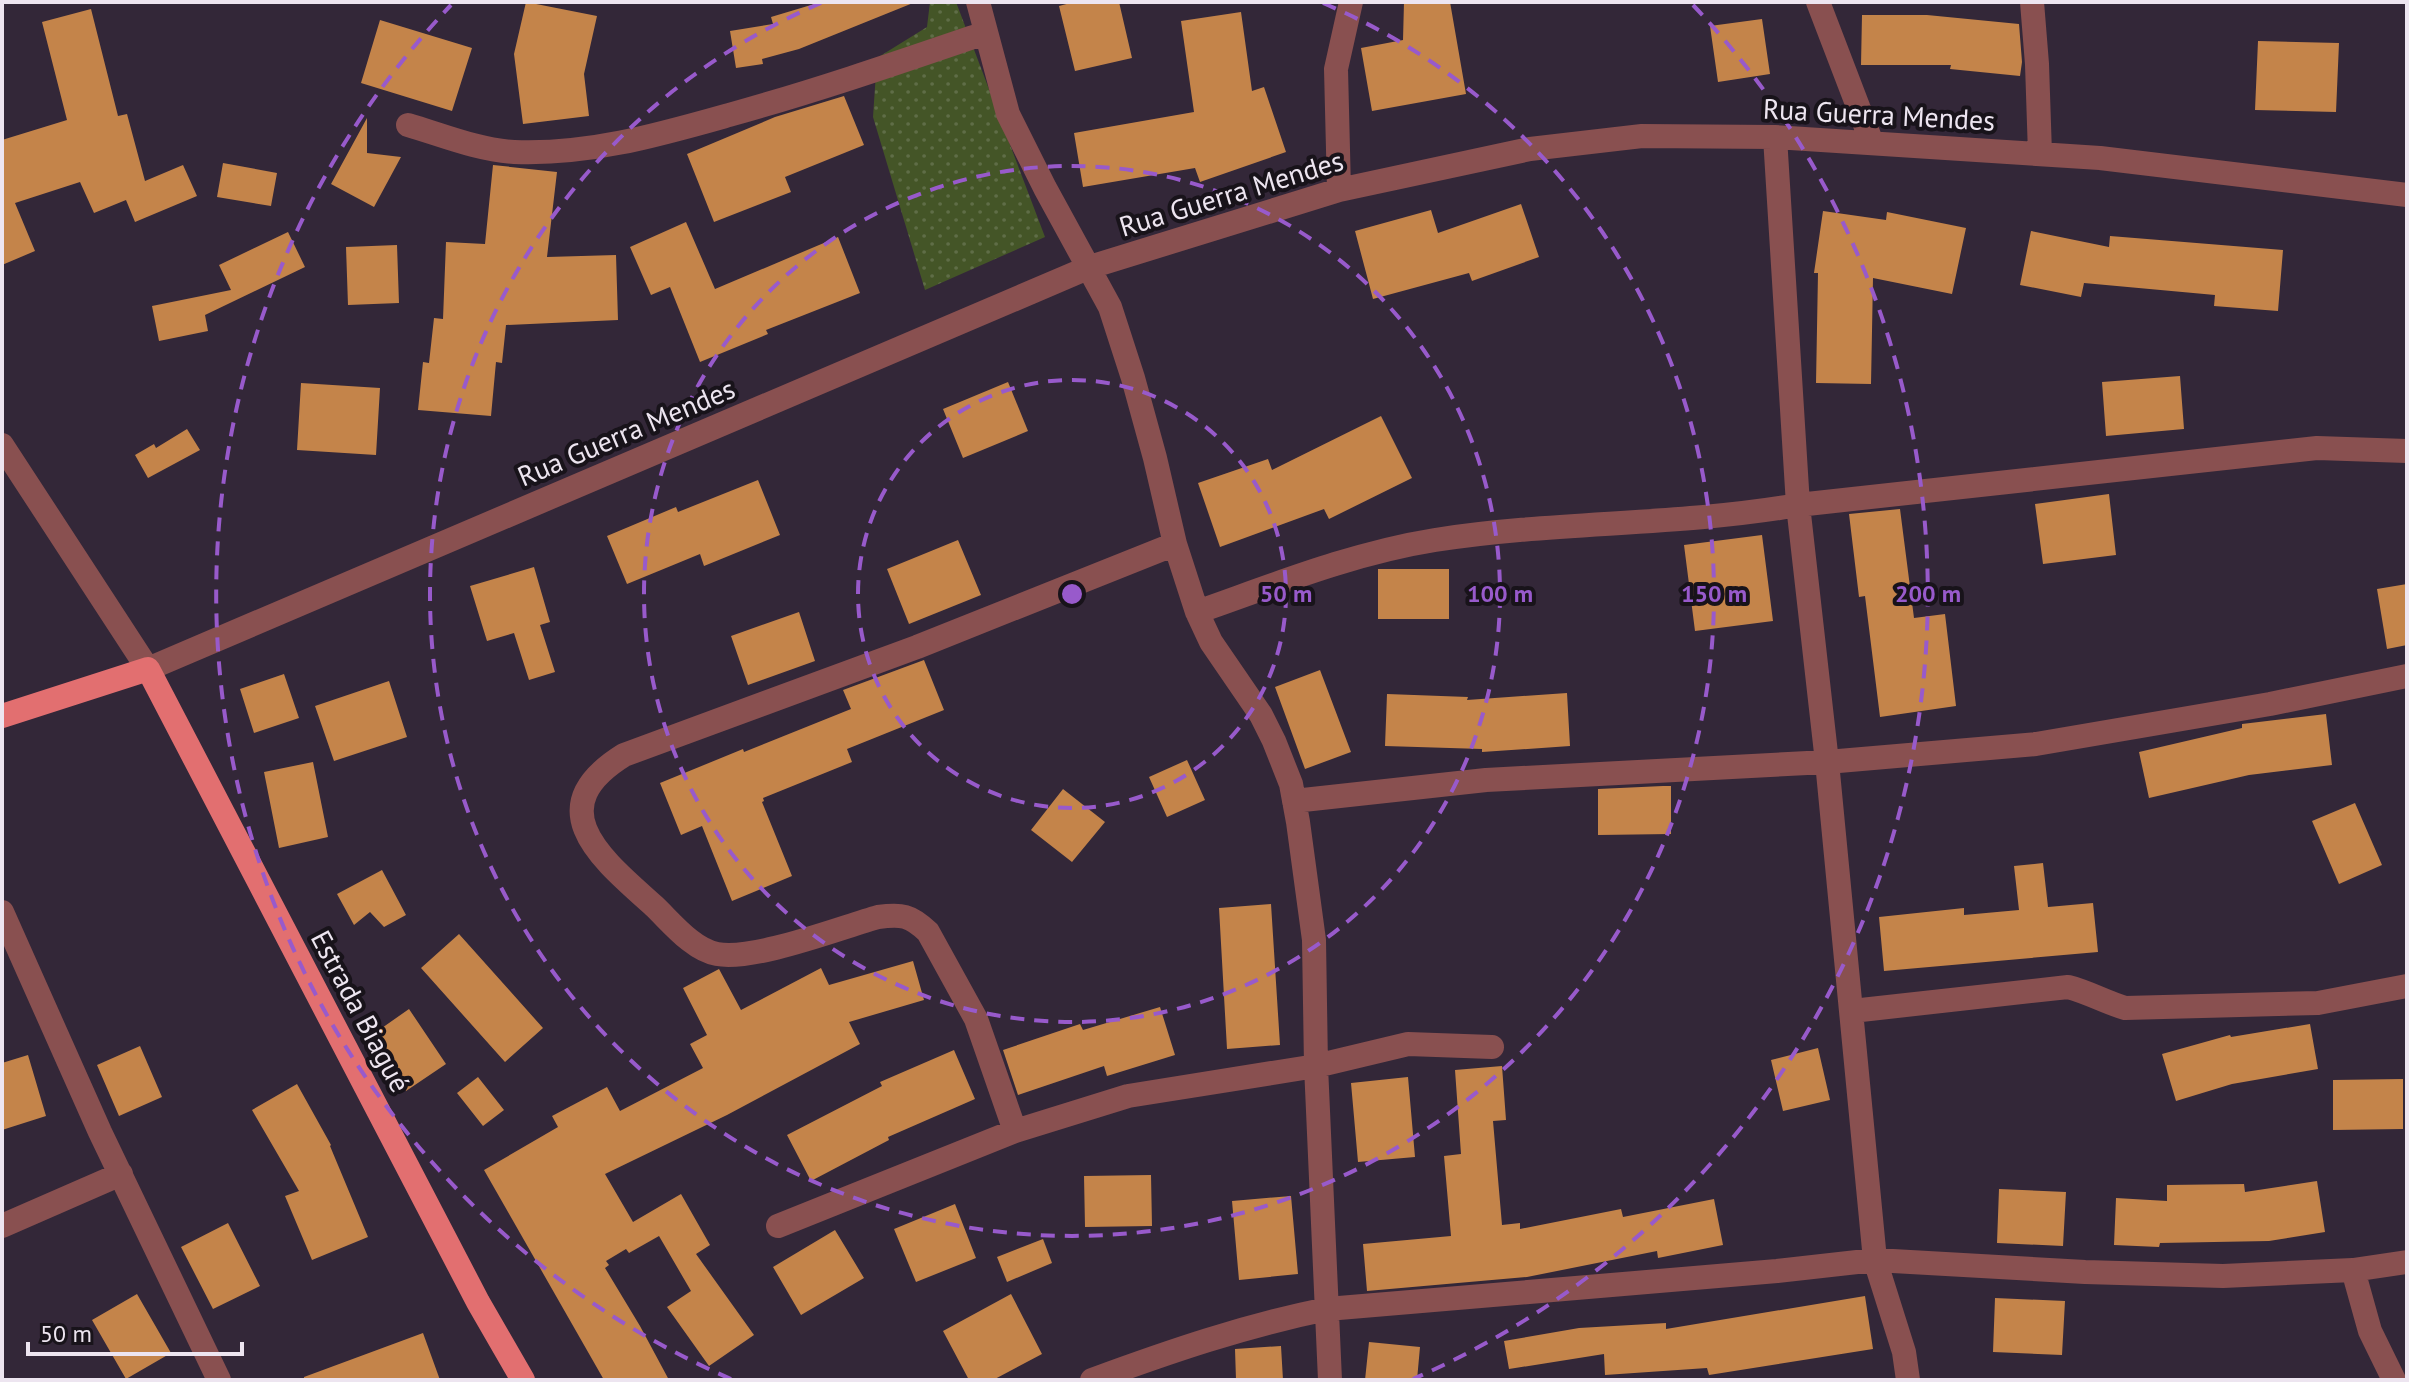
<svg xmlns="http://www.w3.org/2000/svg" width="2409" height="1382" font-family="'PT Sans',sans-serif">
	<defs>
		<pattern id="grass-dots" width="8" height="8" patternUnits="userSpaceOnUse" patternTransform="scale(2)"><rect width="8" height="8" fill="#445527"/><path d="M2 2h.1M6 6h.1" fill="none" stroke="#5f6d47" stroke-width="1.8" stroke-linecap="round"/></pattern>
	</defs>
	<rect width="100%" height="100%" fill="#332738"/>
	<path fill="url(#grass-dots)" d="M 930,2 L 956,2 L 1045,237 L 925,290 L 873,117 L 877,58 L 927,27 Z"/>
	<path fill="#c4844a" d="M 526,2 L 597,16 L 584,74 L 589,116 L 523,124 L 514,54 Z
		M 821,2 L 913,3 L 799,49 L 762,59 L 763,64 L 736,68 L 730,31 L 773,24 L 771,17 Z
		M 1074,2 L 1119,2 L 1132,58 L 1075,71 L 1059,6 Z
		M 1404,2 L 1450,2 L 1466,94 L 1372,111 L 1361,48 L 1403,40 Z
		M 91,9 L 118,116 L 127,114 L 145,181 L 183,165 L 197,196 L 135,222 L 126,200 L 94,213 L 80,182 L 15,203 L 35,251 L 2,265 L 2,140 L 67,120 L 42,22 Z
		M 1241,12 L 1252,91 L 1264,87 L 1286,152 L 1200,182 L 1195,168 L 1083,187 L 1074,133 L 1194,112 L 1181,21 Z
		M 1862,15 L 1927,15 L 2019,24 L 2022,62 L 2020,76 L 1950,69 L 1951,65 L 1861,65 Z
		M 1762,19 L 1770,74 L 1718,82 L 1710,26 Z
		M 380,20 L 472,48 L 452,111 L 361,83 Z
		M 2258,41 L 2339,43 L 2336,112 L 2255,110 Z
		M 844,96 L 864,145 L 785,177 L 791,192 L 714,222 L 687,154 L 775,117 Z
		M 367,118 L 367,153 L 401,157 L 374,207 L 331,184 Z
		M 223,163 L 277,173 L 271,206 L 217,197 Z
		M 493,165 L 557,172 L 547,257 L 616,255 L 618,320 L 506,325 L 502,363 L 496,362 L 491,416 L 418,410 L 423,362 L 429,363 L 434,318 L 443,319 L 446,242 L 485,244 Z
		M 1521,204 L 1539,257 L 1472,281 L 1469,273 L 1373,299 L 1355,231 L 1431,210 L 1438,233 Z
		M 1823,211 L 1886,220 L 1887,212 L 1966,228 L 1952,294 L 1873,278 L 1871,384 L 1816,383 L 1818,273 L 1814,273 Z
		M 686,222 L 715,289 L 838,237 L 860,293 L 766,330 L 768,334 L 700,362 L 670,287 L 651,295 L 630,247 Z
		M 2031,231 L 2109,247 L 2110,236 L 2283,250 L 2278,311 L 2214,306 L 2215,295 L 2084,283 L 2081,297 L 2020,285 Z
		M 288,232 L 305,267 L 205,315 L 208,331 L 159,341 L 152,306 L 231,290 L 219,265 Z
		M 397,245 L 399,303 L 348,305 L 346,247 Z
		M 2180,376 L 2184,429 L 2106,436 L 2102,382 Z
		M 1008,382 L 1028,431 L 963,458 L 943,409 Z
		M 301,383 L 380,388 L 376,455 L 297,450 Z
		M 1381,416 L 1412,478 L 1329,519 L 1324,509 L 1220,547 L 1198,483 L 1268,459 L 1272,470 Z
		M 187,429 L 200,450 L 148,478 L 135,455 L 154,444 L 156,448 Z
		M 758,480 L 780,535 L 704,566 L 700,554 L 627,584 L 607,536 L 676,507 L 678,512 Z
		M 2109,494 L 2116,555 L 2043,564 L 2035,504 Z
		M 1900,509 L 1914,618 L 1945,614 L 1956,706 L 1880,717 L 1865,596 L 1859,597 L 1849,514 Z
		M 1762,535 L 1773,621 L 1695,631 L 1684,545 Z
		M 958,540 L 981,595 L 909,624 L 887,569 Z
		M 534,567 L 550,622 L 540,625 L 555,672 L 529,680 L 514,633 L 487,641 L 470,586 Z
		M 1378,569 L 1449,569 L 1449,619 L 1378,619 Z
		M 2407,584 L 2407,645 L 2387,649 L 2377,589 Z
		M 799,612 L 815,661 L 748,685 L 731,636 Z
		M 924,660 L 944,710 L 847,749 L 852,762 L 763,798 L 764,801 L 762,802 L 792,876 L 732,901 L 702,826 L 681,835 L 660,783 L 743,749 L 744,752 L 851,709 L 843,690 Z
		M 1320,670 L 1351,752 L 1305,769 L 1275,687 Z
		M 284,674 L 299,718 L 254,733 L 240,689 Z
		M 389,681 L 407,737 L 334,761 L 315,706 Z
		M 1567,693 L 1570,746 L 1482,752 L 1482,749 L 1385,746 L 1387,694 L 1468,697 L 1467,700 Z
		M 2326,714 L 2332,765 L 2249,775 L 2149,798 L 2139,752 L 2242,728 L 2242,724 Z
		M 1187,760 L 1205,800 L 1167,817 L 1149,777 Z
		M 313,762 L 328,837 L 279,848 L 264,772 Z
		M 1663,786 L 1671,786 L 1671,834 L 1598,835 L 1598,789 Z
		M 1063,789 L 1105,822 L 1072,862 L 1031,830 Z
		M 2355,803 L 2382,865 L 2339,884 L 2312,821 Z
		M 2043,863 L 2048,907 L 2093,903 L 2098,952 L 1884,971 L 1879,917 L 1964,908 L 1964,915 L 2019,910 L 2014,866 Z
		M 382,870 L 406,915 L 384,927 L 370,912 L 354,925 L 337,894 Z
		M 1271,904 L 1280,1045 L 1227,1049 L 1219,908 Z
		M 459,934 L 543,1028 L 505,1062 L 421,968 Z
		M 913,961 L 924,1000 L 849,1022 L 860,1044 L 727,1115 L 605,1174 L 633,1222 L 681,1194 L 710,1245 L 696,1254 L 754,1335 L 709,1366 L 667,1307 L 691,1291 L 659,1236 L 629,1253 L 626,1249 L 606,1261 L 609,1265 L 605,1268 L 640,1326 L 669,1380 L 604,1380 L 484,1170 L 558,1127 L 552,1116 L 607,1087 L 620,1111 L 703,1068 L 690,1044 L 707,1035 L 683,988 L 719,969 L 741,1010 L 821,968 L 829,985 Z
		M 1160,1007 L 1175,1055 L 1107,1076 L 1104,1066 L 1018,1095 L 1003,1050 L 1080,1024 L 1083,1030 Z
		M 409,1009 L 446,1064 L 406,1091 L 369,1037 Z
		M 2310,1024 L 2318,1069 L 2232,1084 L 2176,1101 L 2162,1054 L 2230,1035 L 2231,1037 Z
		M 140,1046 L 162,1097 L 119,1116 L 97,1065 Z
		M 1818,1048 L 1830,1100 L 1783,1111 L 1771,1060 Z
		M 954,1050 L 975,1099 L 888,1137 L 889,1140 L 811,1181 L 787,1135 L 882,1086 L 880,1082 Z
		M 28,1055 L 46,1116 L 2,1130 L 2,1063 Z
		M 1502,1066 L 1506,1120 L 1493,1121 L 1502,1225 L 1520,1223 L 1520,1229 L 1621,1209 L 1623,1217 L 1714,1199 L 1723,1245 L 1658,1258 L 1657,1251 L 1527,1277 L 1367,1291 L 1363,1244 L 1451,1236 L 1444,1156 L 1461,1154 L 1455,1070 Z
		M 478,1077 L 504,1110 L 483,1126 L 457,1093 Z
		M 1408,1077 L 1415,1157 L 1358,1162 L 1351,1083 Z
		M 2403,1079 L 2403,1129 L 2333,1130 L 2333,1080 Z
		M 297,1084 L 331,1145 L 330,1146 L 368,1237 L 312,1260 L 285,1196 L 299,1191 L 252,1110 Z
		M 1151,1175 L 1152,1226 L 1085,1227 L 1084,1176 Z
		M 2317,1181 L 2325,1232 L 2269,1241 L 2160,1243 L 2159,1247 L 2114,1245 L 2116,1198 L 2167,1201 L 2167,1185 L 2244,1184 L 2245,1192 Z
		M 1999,1189 L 2066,1192 L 2063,1246 L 1997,1243 Z
		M 1291,1196 L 1298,1274 L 1239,1280 L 1232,1201 Z
		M 955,1204 L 976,1258 L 916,1282 L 894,1229 Z
		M 228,1223 L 260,1286 L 213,1309 L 181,1247 Z
		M 835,1230 L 864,1278 L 801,1315 L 773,1267 Z
		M 1043,1239 L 1052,1263 L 1007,1282 L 997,1257 Z
		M 137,1294 L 171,1353 L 126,1379 L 92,1320 Z
		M 1011,1294 L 1042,1354 L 993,1380 L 969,1380 L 943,1331 Z
		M 1865,1296 L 1873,1349 L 1709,1375 L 1707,1368 L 1605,1375 L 1604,1354 L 1509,1369 L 1504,1341 L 1579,1328 L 1666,1323 L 1666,1329 Z
		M 1995,1298 L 2065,1301 L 2062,1355 L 1993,1352 Z
		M 423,1333 L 440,1380 L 304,1380 L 304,1377 Z
		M 1369,1342 L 1420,1347 L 1417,1380 L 1365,1380 Z
		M 1281,1346 L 1283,1380 L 1236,1380 L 1235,1349 Z"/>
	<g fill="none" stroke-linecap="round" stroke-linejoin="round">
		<path stroke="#895050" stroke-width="24" d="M 978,2 L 1008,114 L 1045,188 L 1110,307 L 1133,378 L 1155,458 L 1175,544 L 1197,612 L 1211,642 L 1261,715 L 1274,741 L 1291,784 L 1298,822 L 1314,940 L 1316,1066 L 1330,1380
			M 1818,2 L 1872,143
			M 2032,2 L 2037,64 L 2040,154
			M 408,125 C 442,135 478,150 514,152 C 589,155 658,135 729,115 C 816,91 900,62 985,33
			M 1775,137 L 1798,505 L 1827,762 L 1875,1260 L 1904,1352 L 1908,1380
			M 1339,190 L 1336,69 L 1351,2
			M 2,445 L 148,669 L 1090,267 L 1339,190 L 1530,149 L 1642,136 L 1775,137 L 2100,158 L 2407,195
			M 1197,612 C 1274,585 1353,553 1435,540 C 1555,521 1678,526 1798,505 L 2317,448 L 2407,451
			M 1294,801 L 1486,780 L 1827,762 L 2036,744 L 2270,704 L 2407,676
			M 2,912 L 100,1132 L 219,1380
			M 1852,1011 L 2068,987 C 2088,992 2105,1002 2125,1008 L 2318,1003 L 2407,986
			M 1015,1131 L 976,1019 L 928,932 C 910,915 902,914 878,917 C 839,928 754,961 717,954 C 693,950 671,922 654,906 C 603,860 537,809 624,755 L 917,647 L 1175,544
			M 2,1226 L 121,1174
			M 778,1226 L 1015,1131 L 1128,1096 L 1316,1066 L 1408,1044 L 1492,1047
			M 2353,1270 L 2370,1331 L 2394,1380
			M 1092,1380 C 1171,1351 1244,1326 1327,1309 L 1777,1271 L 1875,1260 L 2085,1272 L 2223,1276 L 2353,1270 L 2407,1262"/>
		<path stroke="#e26f70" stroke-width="24" d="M 2,716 L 148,669 L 478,1302 L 523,1380"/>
	</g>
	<g fill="none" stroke="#985acb" stroke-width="4" stroke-dasharray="14 10">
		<circle cx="1072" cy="594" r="214"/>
		<circle cx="1072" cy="594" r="428"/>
		<path d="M1323 3A642 642 0 1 1 821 3"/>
		<path d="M731 1379A856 856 0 0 1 451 5M1693 5A856 856 0 0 1 1413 1379"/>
	</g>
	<g text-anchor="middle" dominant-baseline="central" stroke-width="8" stroke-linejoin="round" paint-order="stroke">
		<g font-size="28" fill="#ede5f0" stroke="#18131a">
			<text transform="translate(1879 114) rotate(3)">Rua Guerra Mendes</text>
			<text transform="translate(1231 193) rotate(-17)">Rua Guerra Mendes</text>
			<text transform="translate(626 432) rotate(-23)">Rua Guerra Mendes</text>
			<text transform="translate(361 1011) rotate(62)">Estrada Biagué</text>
		</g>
	</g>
	<circle cx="1072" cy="594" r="12" fill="#985acb" stroke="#18131a" stroke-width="4"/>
	<g font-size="24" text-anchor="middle" font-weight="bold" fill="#985acb" stroke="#18131a" stroke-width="8" stroke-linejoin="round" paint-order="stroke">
		<text x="1286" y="602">50 m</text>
		<text x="1500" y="602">100 m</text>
		<text x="1714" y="602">150 m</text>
		<text x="1928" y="602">200 m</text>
	</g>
	<rect width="2409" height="1382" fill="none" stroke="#ede5f0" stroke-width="8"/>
	<path d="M28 1342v12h214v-12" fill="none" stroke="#ede5f0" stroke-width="4"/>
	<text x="40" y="1342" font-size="24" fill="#ede5f0" stroke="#18131a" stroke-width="6" paint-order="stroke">50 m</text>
</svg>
